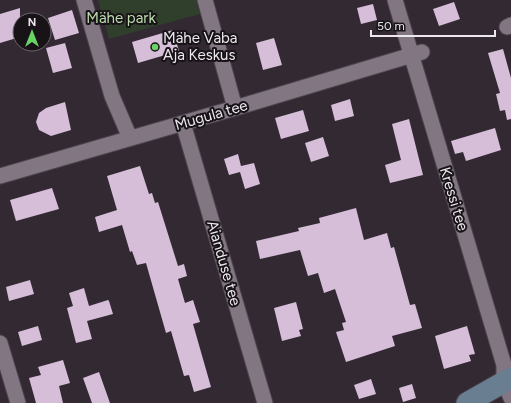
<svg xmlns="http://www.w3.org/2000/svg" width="511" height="403" font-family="Figtree,sans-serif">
	<rect width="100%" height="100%" fill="#322933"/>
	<path fill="#303f2b" d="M 98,0 L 196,0 L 200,14 L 109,39 Z"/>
	<path fill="#d6bed9" d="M 454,2 L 460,19 L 439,26 L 433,9 Z
		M 373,4 L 377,20 L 361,24 L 357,8 Z
		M 20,8 L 20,37 L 0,43 L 0,14 Z
		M 72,10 L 79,33 L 55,40 L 48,18 Z
		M 173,30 L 179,51 L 138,63 L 132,42 Z
		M 274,38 L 282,65 L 263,70 L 256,43 Z
		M 65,43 L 72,68 L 53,73 L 46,48 Z
		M 503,49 L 511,78 L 511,119 L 507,120 L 505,110 L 500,111 L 496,94 L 500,93 L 488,53 Z
		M 350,99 L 354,116 L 335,121 L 331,105 Z
		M 65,102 L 71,130 L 51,136 L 39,130 L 36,122 L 39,113 L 46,108 Z
		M 303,110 L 309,131 L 281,139 L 275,118 Z
		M 409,119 L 423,175 L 390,183 L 385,165 L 401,160 L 392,124 Z
		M 495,128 L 501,150 L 466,161 L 463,152 L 455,154 L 451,141 Z
		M 323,137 L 329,156 L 311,162 L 305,143 Z
		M 238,154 L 241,166 L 254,163 L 260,184 L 245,189 L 240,172 L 229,175 L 224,159 Z
		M 140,166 L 149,194 L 152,193 L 155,203 L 158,202 L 178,266 L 184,264 L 187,276 L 178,279 L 185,303 L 193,300 L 200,322 L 193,324 L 211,387 L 194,392 L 189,375 L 184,376 L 171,331 L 166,333 L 146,263 L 137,265 L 132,251 L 130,252 L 122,225 L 99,232 L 95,217 L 117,210 L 107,176 Z
		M 52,188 L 59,209 L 16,221 L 10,200 Z
		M 356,208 L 364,240 L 387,233 L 391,248 L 394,247 L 410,305 L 415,304 L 422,328 L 392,336 L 395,346 L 346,362 L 336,332 L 344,330 L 342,323 L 346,322 L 335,289 L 324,293 L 318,273 L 308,276 L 300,250 L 260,259 L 256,241 L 299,231 L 298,228 L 320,223 L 319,218 Z
		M 30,280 L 34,294 L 9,301 L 6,287 Z
		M 84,288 L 89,306 L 108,300 L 109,301 L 113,314 L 87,321 L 92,339 L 76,343 L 67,308 L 73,306 L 69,293 Z
		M 296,302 L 303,329 L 299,330 L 301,336 L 282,341 L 274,308 Z
		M 38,326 L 42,340 L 22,346 L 18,332 Z
		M 467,326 L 475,354 L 469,355 L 471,361 L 444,369 L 435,336 Z
		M 63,360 L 70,383 L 59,386 L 63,403 L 36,403 L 29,378 L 41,375 L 38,367 Z
		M 99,372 L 110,403 L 92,403 L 83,378 Z
		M 371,379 L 376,394 L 359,399 L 354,385 Z
		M 412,384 L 416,398 L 403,402 L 399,388 Z"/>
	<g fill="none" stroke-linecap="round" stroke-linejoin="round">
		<g stroke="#4c444d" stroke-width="17">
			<path id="street" d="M 84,0 L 112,96 L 130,138
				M 205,0 L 235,108
				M 395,0 L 504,365 L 504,382 L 511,398
				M 507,27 L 511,25
				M 183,123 L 265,403
				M 0,176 L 235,108 L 422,52
				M 0,343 L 18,403"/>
		</g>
		<g stroke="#4c444d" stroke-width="23">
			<path id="secondary" d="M 467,403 L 511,378"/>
		</g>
		<use href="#street" stroke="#817682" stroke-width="15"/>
		<use href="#secondary" stroke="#6a7e91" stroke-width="21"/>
	</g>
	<circle fill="#69d464" stroke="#171317" stroke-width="1.5" cx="155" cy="47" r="4"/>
	<g text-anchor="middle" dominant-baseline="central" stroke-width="4" stroke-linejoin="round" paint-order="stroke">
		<g font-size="15" fill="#badcac" stroke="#171317">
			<text x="121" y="18">Mähe park</text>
		</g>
		<g font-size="15" fill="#ede7ee" stroke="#171317" text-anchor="start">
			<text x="163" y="38">Mähe Vaba<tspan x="163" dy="17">Aja Keskus</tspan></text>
		</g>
		<g font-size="15" fill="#ede7ee" stroke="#171317">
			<text transform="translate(211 115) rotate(-16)">Mugula tee</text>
			<text transform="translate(454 199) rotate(73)">Kressi tee</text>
			<text transform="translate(224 263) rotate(74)">Aianduse tee</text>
		</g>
	</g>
	<g transform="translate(32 32)"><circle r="19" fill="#171317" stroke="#6d686d"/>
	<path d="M0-3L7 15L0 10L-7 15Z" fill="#69d464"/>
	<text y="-6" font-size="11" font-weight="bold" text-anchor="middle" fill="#ede7ee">N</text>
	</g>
	<path d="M371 30v6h124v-6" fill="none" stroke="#ede7ee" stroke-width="2"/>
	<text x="377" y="30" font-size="12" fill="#ede7ee" stroke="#171317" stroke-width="3" paint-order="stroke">50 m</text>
</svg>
